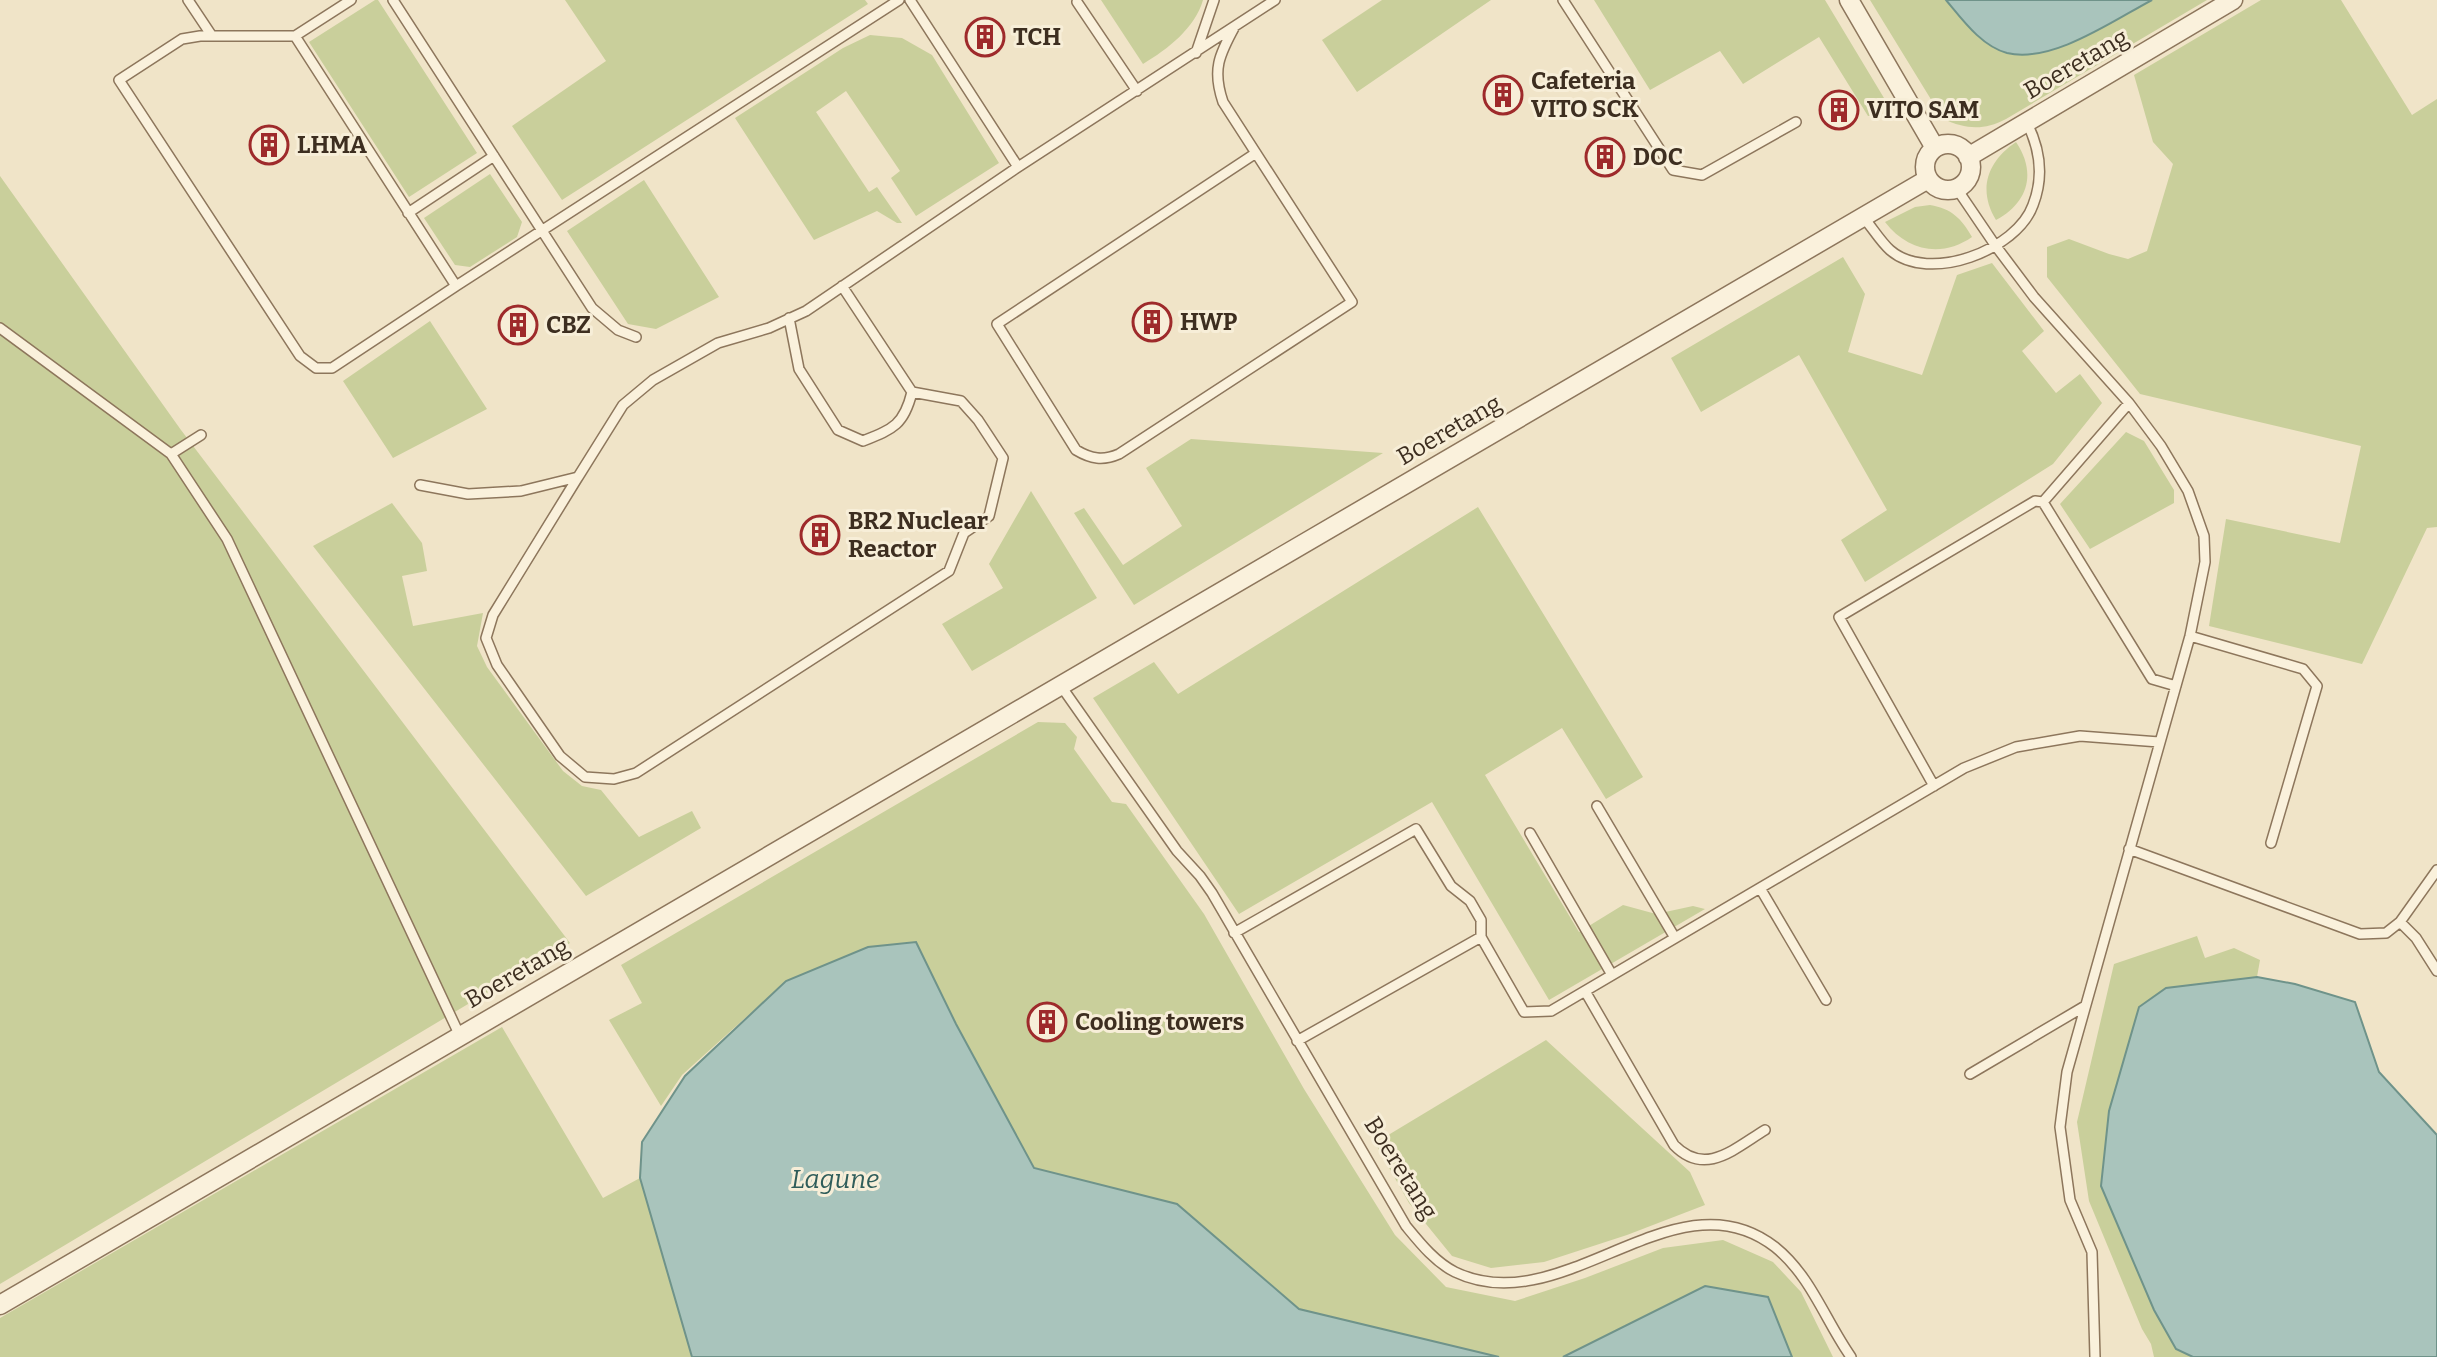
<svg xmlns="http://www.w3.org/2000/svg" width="2437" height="1357" font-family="Bitter,serif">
	<rect width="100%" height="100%" fill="#f0e4c8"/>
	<path fill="#c9cf9b" d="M 375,0 L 378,0 L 477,153 L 409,197 L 309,42 Z
		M 565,0 L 865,0 L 868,4 L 562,200 L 512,126 L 606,61 Z
		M 1101,0 L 1203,0 C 1195,28 1168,49 1143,64 Z
		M 1382,0 L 1491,0 L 1357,92 L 1322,40 Z
		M 1594,0 L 1825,0 L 1884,98 L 1880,115 L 1868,116 L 1819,37 L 1743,84 L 1720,51 L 1650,90 Z
		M 1870,0 L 1945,0 L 1985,41 L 2029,54 L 2053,50 L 2152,0 L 2207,0 L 2006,119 C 1983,131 1966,129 1943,119 Z
		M 2261,0 L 2341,0 L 2412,115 L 2437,99 L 2437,527 L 2427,528 L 2362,664 L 2209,626 L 2226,519 L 2340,543 L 2361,446 L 2140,394 L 2047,277 L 2047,247 L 2069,239 L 2109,254 L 2128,259 L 2147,251 L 2173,164 L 2153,142 L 2134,75 Z
		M 870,35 L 902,38 L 932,55 L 999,163 L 916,216 L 891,178 L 900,171 L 846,91 L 816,112 L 869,192 L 877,187 L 902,223 L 897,223 L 877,211 L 814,240 L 735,118 L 843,48 Z
		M 2016,142 C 2037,173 2028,203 1996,220 C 1977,189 1988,161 2016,142 Z
		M 490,174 L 522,222 L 517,237 L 470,267 L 455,265 L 424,218 Z
		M 0,176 L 181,430 L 570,943 L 0,1284 Z
		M 644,180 L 719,297 L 656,329 L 628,324 L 567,231 Z
		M 1930,205 C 1952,209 1961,218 1972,237 C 1942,258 1907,251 1885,222 L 1915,207 Z
		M 1843,257 L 1865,294 L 1848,352 L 1922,375 L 1957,275 L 1992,263 L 2044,331 L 2022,351 L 2056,393 L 2080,374 L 2102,403 L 2053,464 L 1865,582 L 1841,540 L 1887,510 L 1799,355 L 1701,412 L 1671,358 Z
		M 430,321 L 487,409 L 393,458 L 343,381 Z
		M 2126,432 L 2144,441 L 2174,490 L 2174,503 L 2090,549 L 2060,504 Z
		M 1191,439 L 1383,453 L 1134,605 L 1074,513 L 1084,508 L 1123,565 L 1182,526 L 1146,468 Z
		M 1031,491 L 1097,598 L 972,671 L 942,624 L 1003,588 L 989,564 Z
		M 392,503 L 422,543 L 427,571 L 402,576 L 413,626 L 483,613 L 477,646 L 487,667 L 563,771 L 582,786 L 601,790 L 639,837 L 692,811 L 701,828 L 586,896 L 313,546 Z
		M 1478,507 L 1643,777 L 1606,799 L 1562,728 L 1485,775 L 1579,932 L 1623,905 L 1656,914 L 1693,906 L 1705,909 L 1549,1000 L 1432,802 L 1239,914 L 1093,698 L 1154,662 L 1178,694 Z
		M 1038,722 L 1065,723 L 1077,737 L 1074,749 L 1112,802 L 1126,804 L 1204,914 L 1304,1089 L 1395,1235 L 1446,1287 L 1515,1301 L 1585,1278 L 1663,1248 L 1723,1240 L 1773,1262 L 1801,1292 L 1833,1357 L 1792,1357 L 1767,1297 L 1705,1286 L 1563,1357 L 1499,1357 L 1299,1309 L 1177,1204 L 1034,1168 L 956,1024 L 916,942 L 786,981 L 682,1075 L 661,1106 L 609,1020 L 642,1003 L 621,965 Z
		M 2197,936 L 2205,958 L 2234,948 L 2260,960 L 2257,977 L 2166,988 L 2101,1186 L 2154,1310 L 2176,1349 L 2193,1357 L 2154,1357 L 2151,1344 L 2142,1329 L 2089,1201 L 2077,1122 L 2114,964 Z
		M 502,1027 L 603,1198 L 640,1178 L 692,1357 L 0,1357 L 0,1318 Z
		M 1546,1040 L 1690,1172 L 1705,1205 L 1627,1235 L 1544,1262 L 1491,1268 L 1452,1256 L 1409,1203 L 1375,1143 Z"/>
	<path fill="#a9c4bc" stroke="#6f938a" stroke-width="2" d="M 1946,0 L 2152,0 C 2114,20 2052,64 2007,53 C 1981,46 1962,19 1946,0 Z
		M 916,942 L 956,1024 L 1034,1168 L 1177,1204 L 1299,1309 L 1499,1357 L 692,1357 L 640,1178 L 642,1142 L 685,1076 L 786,981 L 868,947 Z
		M 2257,977 L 2295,984 L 2355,1002 L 2379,1072 L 2437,1135 L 2437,1357 L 2193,1357 L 2176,1349 L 2154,1310 L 2101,1186 L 2109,1111 L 2139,1007 L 2166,988 Z
		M 1705,1286 L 1768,1297 L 1792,1357 L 1563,1357 Z"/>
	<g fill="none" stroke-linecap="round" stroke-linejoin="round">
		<g stroke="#8d765c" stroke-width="12">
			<path id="lane" d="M 188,0 L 212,36
				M 351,0 L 295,36 L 456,286 L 899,0
				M 393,0 L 592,308 L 618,330 L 636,337
				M 910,0 L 1018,167
				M 1563,0 L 1673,170 L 1702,175 L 1796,122
				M 1077,2 L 1137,91
				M 1235,26 C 1219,55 1212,70 1223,102 L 1352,302 L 1119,454 C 1103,461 1091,459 1076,450 L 997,324 L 1256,153
				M 295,36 L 200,36 L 182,39 L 119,80 L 300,356 L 316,368 L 332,368 L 456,286
				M 1196,53 L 1214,0
				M 1957,189 L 1995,245 L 2034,297 L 2129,403 L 2161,446 L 2188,491 L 2204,536 L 2205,562 L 2190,636 L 2067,1072 L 2060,1127 L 2070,1200 L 2092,1252 L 2095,1357
				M 408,213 L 494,156
				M 1863,217 C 1872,227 1880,241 1890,250 C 1929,284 2017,250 2033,205 C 2044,177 2040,148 2026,121
				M 789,318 L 799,369 L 838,430 L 863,441 C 893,429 904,425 912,392 L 842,286
				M 0,328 L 171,454 L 227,539 L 459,1034
				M 171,454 L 201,435
				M 578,477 L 493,615 L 486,638 L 497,665 L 560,756 L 585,777 L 614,779 L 636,773 L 949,571 L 964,533 L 989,516 L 1003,458 L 978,420 L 961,401 L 912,392
				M 420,485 L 468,494 L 521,491 L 578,477 L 623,405 L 653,380 L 718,343 L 769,328 L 806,311 L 1018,167 L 1275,0
				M 2043,502 L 2129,403
				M 2190,636 L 2303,669 L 2317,686 L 2271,843
				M 1061,686 L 1177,851 L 1200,876 L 1212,893 L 1406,1226 C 1420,1243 1435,1262 1455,1272 C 1563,1324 1675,1169 1775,1247 C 1811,1276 1825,1320 1851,1357
				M 1934,786 L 1839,617 L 2035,501 L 2043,502 L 2152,679 L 2176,686
				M 1597,806 L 1675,938
				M 1530,833 L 1612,975
				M 2129,849 L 2360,934 L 2386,933 L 2400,922 L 2437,870
				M 1760,888 L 1826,1000
				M 2400,922 L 2416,938 L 2437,971
				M 1234,933 L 1416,829 L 1451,886 L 1470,901 L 1481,920 L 1481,937 L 1524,1012 L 1551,1011 L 1964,768 L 2016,747 L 2080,736 L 2159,742
				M 1585,991 L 1674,1145 C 1705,1177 1734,1149 1765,1130
				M 1297,1041 L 1481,937
				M 1970,1074 L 2085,1006"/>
		</g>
		<g stroke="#8d765c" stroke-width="21">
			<path id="street" d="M 1849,0 L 1935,148
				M1925 167a23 23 0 1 1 46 0a23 23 0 1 1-46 0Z
				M 1968,157 L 2233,0
				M 0,1305 L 1928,179"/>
		</g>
		<use href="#lane" stroke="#faf1dc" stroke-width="9"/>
		<use href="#street" stroke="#faf1dc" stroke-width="18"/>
	</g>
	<defs>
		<g id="building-ring" transform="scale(2)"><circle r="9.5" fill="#f7eed8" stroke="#9e2a2b" stroke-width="1.5"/><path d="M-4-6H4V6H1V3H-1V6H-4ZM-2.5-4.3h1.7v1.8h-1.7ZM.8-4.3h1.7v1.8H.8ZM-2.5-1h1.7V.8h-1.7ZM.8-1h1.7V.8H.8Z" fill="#9e2a2b"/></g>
	</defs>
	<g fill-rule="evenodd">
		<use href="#building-ring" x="985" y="37"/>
		<use href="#building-ring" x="1503" y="95"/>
		<use href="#building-ring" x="1839" y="110"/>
		<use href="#building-ring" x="269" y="145"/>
		<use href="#building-ring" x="1605" y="157"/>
		<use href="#building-ring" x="1152" y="322"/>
		<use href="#building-ring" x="518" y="325"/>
		<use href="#building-ring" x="820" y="535"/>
		<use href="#building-ring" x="1047" y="1022"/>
	</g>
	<g text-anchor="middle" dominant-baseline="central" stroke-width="6" stroke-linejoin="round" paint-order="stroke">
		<g font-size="24" font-weight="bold" fill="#3d2e20" stroke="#f7eed8" text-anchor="start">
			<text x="1013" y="37">TCH</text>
			<text x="1531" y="81">Cafeteria<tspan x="1531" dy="28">VITO SCK</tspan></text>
			<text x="1867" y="110">VITO SAM</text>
			<text x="297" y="145">LHMA</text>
			<text x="1633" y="157">DOC</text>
			<text x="1180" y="322">HWP</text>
			<text x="546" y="325">CBZ</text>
			<text x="848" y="521">BR2 Nuclear<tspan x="848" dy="28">Reactor</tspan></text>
			<text x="1075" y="1022">Cooling towers</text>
		</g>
		<g font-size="24" fill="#3d2e20" stroke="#f7eed8">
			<text transform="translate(2076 64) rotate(-30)">Boeretang</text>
			<text transform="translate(1449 430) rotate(-30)">Boeretang</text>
			<text transform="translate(517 973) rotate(-30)">Boeretang</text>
			<text transform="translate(1401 1168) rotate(58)">Boeretang</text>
		</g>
		<g font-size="26" font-style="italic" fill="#2f5d5a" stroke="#f7eed8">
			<text x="835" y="1179">Lagune</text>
		</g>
	</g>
</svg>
